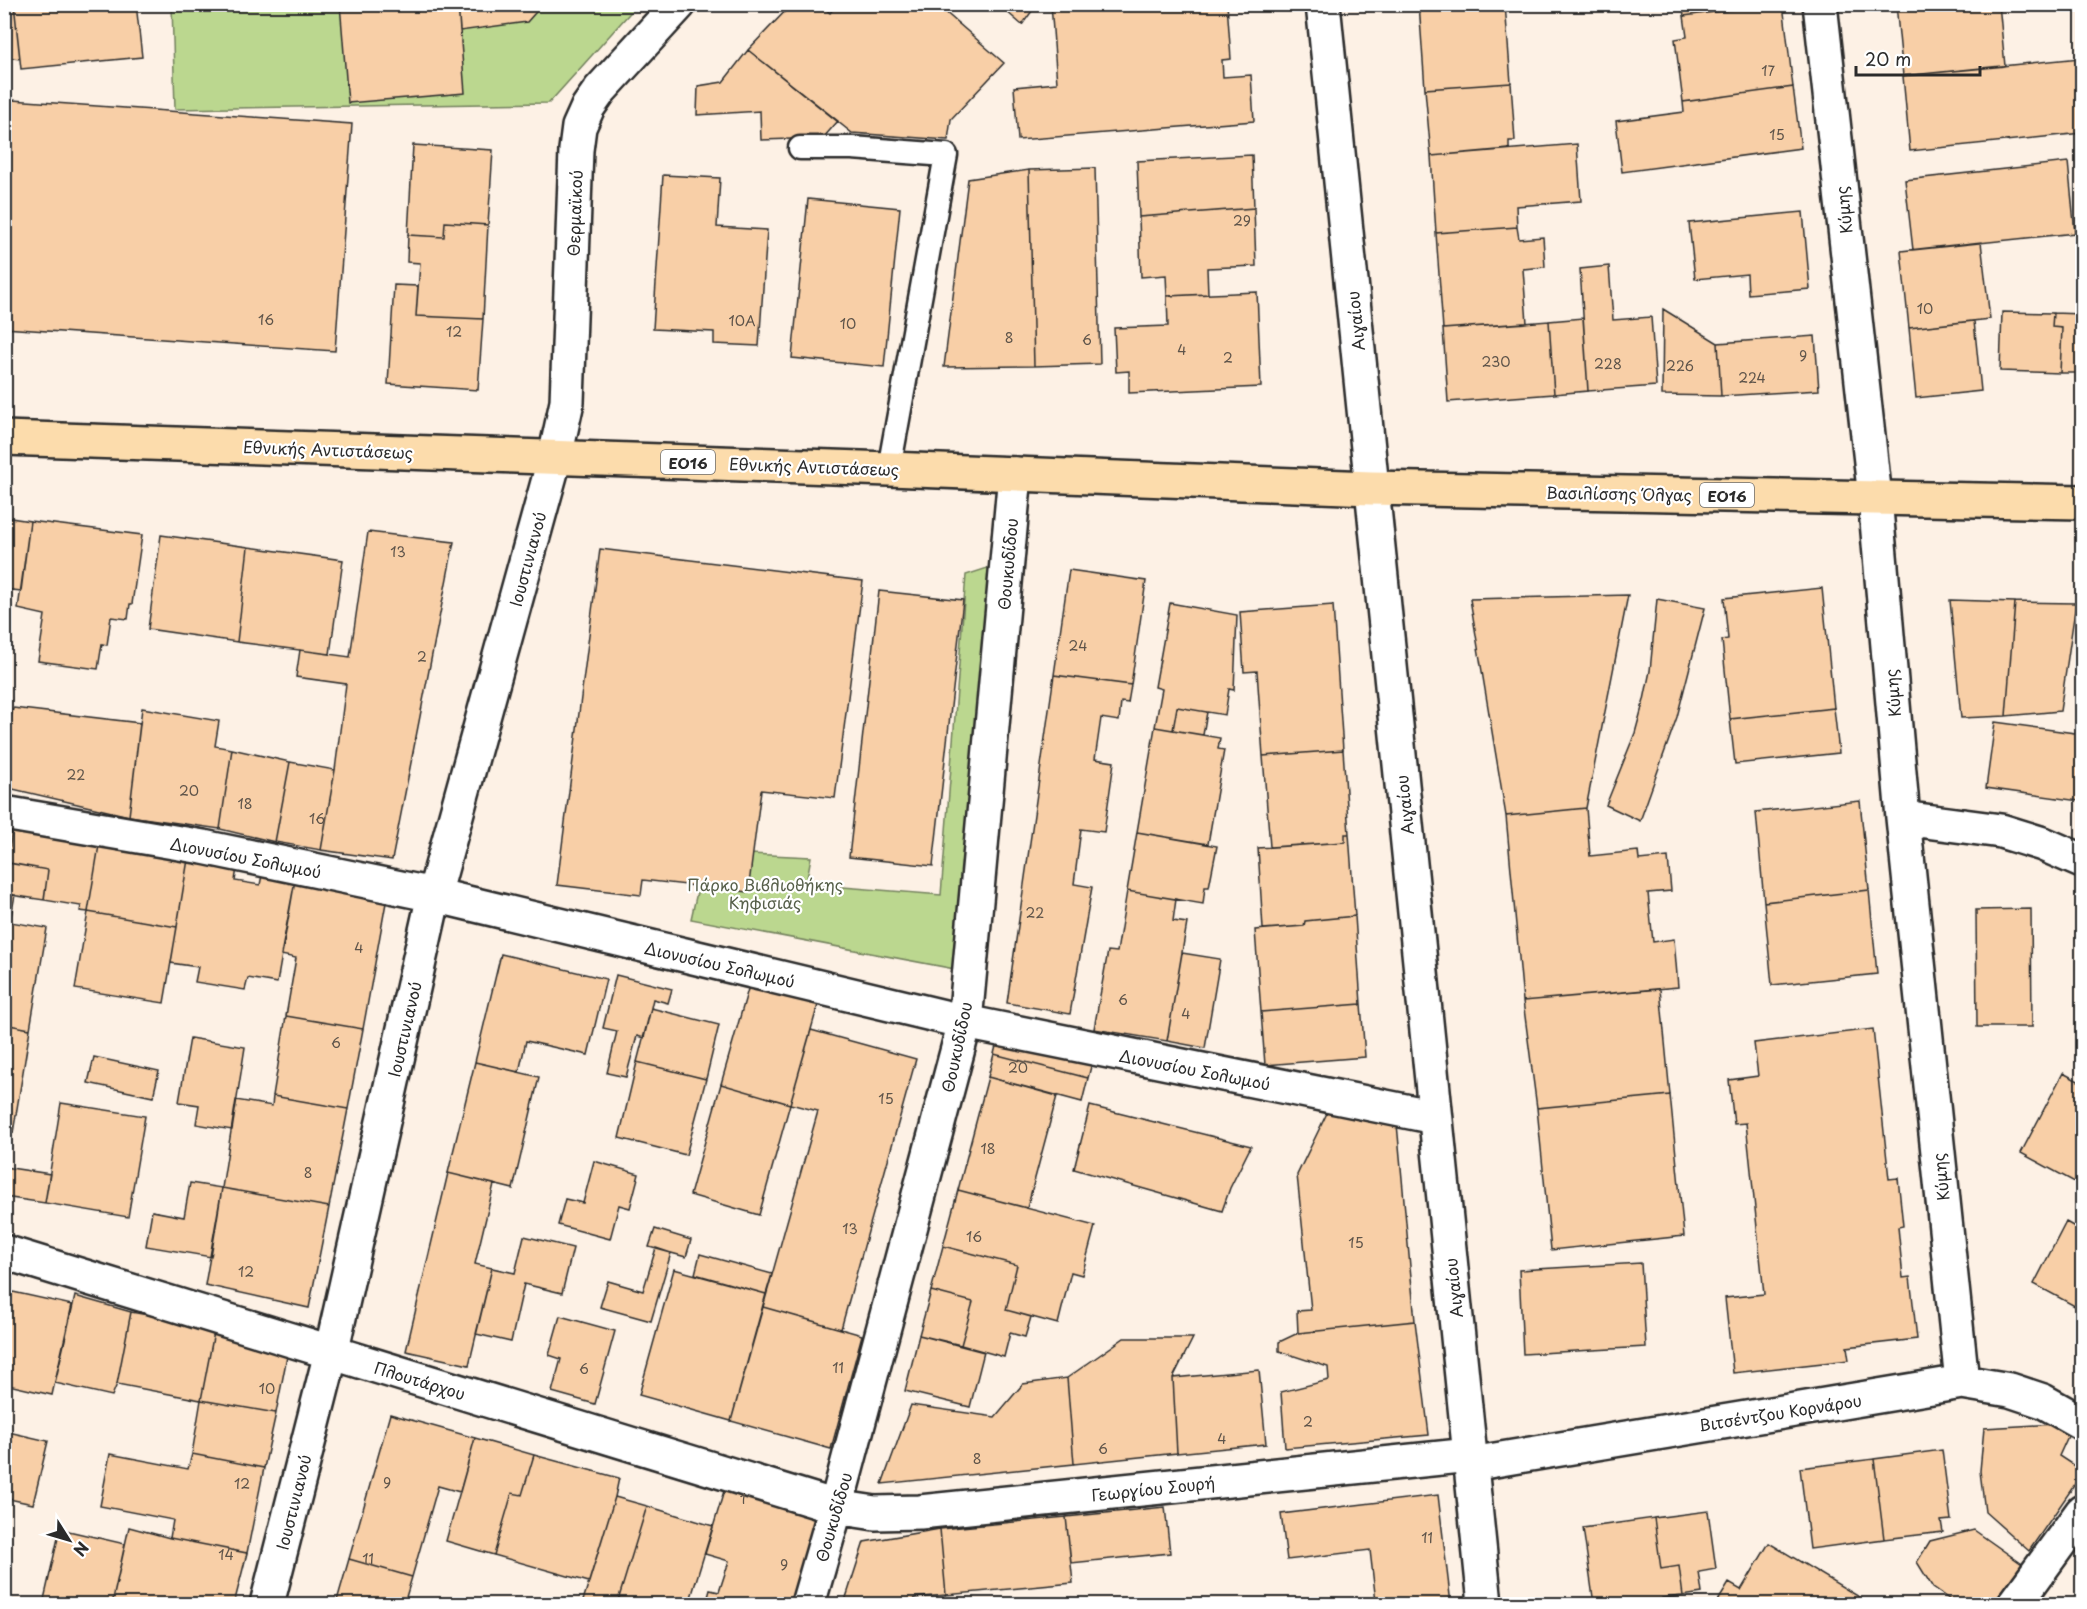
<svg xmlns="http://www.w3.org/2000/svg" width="2087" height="1609" font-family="'Playpen Sans',sans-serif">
	<rect width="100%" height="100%" fill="#fdf1e5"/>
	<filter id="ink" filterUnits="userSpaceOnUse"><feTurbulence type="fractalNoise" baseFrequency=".0167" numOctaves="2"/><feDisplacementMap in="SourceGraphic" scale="12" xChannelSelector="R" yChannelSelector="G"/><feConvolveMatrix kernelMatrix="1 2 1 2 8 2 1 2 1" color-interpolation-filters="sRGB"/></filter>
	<g filter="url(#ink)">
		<path fill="#bbd78f" stroke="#73815d" stroke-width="1.5" d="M 172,5 L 637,5 L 549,103 L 175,109 Z
			M 1015,559 L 955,969 L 691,919 L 706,852 L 811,857 L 806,884 L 941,895 L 966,575 Z"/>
		<path fill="#f8cfa7" stroke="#2b2b2b" stroke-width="1.5" d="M 4,4 L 14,4 L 20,59 L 4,57 Z
			M 14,4 L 136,4 L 142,57 L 21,69 Z
			M 340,4 L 458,4 L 465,93 L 348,103 Z
			M 458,4 L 543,4 L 527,22 L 460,31 Z
			M 792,4 L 820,4 L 830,13 L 837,4 L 936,4 L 1004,63 L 951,119 L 948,140 L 852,133 L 748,50 Z
			M 998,4 L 1037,4 L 1022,25 Z
			M 1051,4 L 1227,4 L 1231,59 L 1222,60 L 1223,77 L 1251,75 L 1254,121 L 1018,140 L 1014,87 L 1057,83 Z
			M 1419,4 L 1505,4 L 1511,83 L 1425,89 Z
			M 1682,4 L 1776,4 L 1684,16 Z
			M 1776,4 L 1783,4 L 1793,87 L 1683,102 L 1675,39 L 1687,37 L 1684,16 Z
			M 1896,4 L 1999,4 L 2005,66 L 1903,76 Z
			M 748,50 L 838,121 L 823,138 L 761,140 L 760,111 L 697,115 L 698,86 L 723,82 Z
			M 2080,58 L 2082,88 L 2082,133 L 1910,151 L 1903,76 Z
			M 1511,83 L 1515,141 L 1509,141 L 1509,149 L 1431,156 L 1425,89 Z
			M 1793,87 L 1801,148 L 1622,172 L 1616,121 L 1684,112 L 1683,102 Z
			M 12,100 L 352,124 L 335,351 L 4,328 L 4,198 Z
			M 1577,144 L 1581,201 L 1516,206 L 1517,227 L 1436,233 L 1431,156 Z
			M 413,145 L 493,150 L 488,225 L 445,222 L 444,237 L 408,235 Z
			M 1252,155 L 1254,208 L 1139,217 L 1137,161 Z
			M 2068,162 L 2075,233 L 1913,250 L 1905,180 Z
			M 1095,168 L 1100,364 L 1034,366 L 1029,170 Z
			M 1029,170 L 1034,366 L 944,367 L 968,179 Z
			M 663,175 L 720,178 L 717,227 L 767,230 L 759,346 L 714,344 L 714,332 L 653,329 Z
			M 808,199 L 900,208 L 884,367 L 792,358 Z
			M 1254,208 L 1256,266 L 1207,268 L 1208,294 L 1167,296 L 1166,275 L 1141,277 L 1139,217 Z
			M 1803,212 L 1810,289 L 1748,294 L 1747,274 L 1695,279 L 1689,223 Z
			M 445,222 L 488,225 L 483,319 L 416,316 L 420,263 L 407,262 L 408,235 L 444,237 Z
			M 1517,227 L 1519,239 L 1543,237 L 1545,267 L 1523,269 L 1527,323 L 1443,329 L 1436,233 Z
			M 1981,242 L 1990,319 L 1909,328 L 1901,251 Z
			M 1609,266 L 1613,320 L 1651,317 L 1656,386 L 1588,391 L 1580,269 Z
			M 394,285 L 418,286 L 416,316 L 483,319 L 478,390 L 388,384 Z
			M 1257,292 L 1261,387 L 1129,393 L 1129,371 L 1116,372 L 1114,328 L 1168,326 L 1167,296 Z
			M 1663,309 L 1718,343 L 1721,396 L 1662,395 Z
			M 2002,312 L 2053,313 L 2052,327 L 2062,328 L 2060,373 L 2000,371 Z
			M 2053,313 L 2082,314 L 2082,373 L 2060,373 L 2062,328 L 2052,327 Z
			M 1583,318 L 1588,391 L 1554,394 L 1549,321 Z
			M 1549,321 L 1554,394 L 1448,402 L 1443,329 Z
			M 1974,321 L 1981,391 L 1916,398 L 1909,328 Z
			M 1815,336 L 1819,390 L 1721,396 L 1718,343 Z
			M 4,517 L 30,521 L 21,591 L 4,589 Z
			M 30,521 L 142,535 L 132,604 L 130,604 L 128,619 L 111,617 L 107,645 L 102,644 L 98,669 L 38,661 L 45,615 L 18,609 Z
			M 368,532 L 454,542 L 392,860 L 321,850 L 335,770 L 346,684 L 296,677 L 300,650 L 350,657 Z
			M 161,535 L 248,547 L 237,642 L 148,629 Z
			M 248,547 L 343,560 L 330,654 L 237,642 Z
			M 600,549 L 863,581 L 835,798 L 761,790 L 748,892 L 643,880 L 641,895 L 557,885 Z
			M 1069,570 L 1146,581 L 1131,685 L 1054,675 Z
			M 1822,588 L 1834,708 L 1730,719 L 1722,640 L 1728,639 L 1724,598 Z
			M 879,591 L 963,600 L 933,866 L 849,857 Z
			M 1628,595 L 1586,808 L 1506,816 L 1470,599 Z
			M 1657,599 L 1705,608 L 1677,717 L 1640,821 L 1606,805 L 1635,733 L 1644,700 L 1650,671 Z
			M 1950,600 L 2015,602 L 2006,716 L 1961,718 Z
			M 2015,602 L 2076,603 L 2060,711 L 2006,716 Z
			M 1170,603 L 1237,615 L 1234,690 L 1229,689 L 1225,715 L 1177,707 L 1173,730 L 1155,727 L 1162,689 L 1155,687 Z
			M 1333,605 L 1343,750 L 1263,756 L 1257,671 L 1244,672 L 1240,612 Z
			M 1054,675 L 1131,685 L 1128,703 L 1121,702 L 1119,721 L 1101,718 L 1095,759 L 1114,762 L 1104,832 L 1081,829 L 1074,884 L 1092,887 L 1070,1014 L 1007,1003 Z
			M 1177,707 L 1207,712 L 1203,735 L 1173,730 Z
			M 13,708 L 140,723 L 129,816 L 4,787 L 4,747 Z
			M 142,708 L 219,721 L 215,746 L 232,749 L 220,829 L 129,816 Z
			M 1834,708 L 1839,753 L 1735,764 L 1730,719 Z
			M 1995,722 L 2082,734 L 2082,777 L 2079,801 L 1986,788 Z
			M 1155,727 L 1220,738 L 1218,749 L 1224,750 L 1208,844 L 1137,832 Z
			M 232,749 L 290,762 L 275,842 L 220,829 Z
			M 1343,750 L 1349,834 L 1345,834 L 1345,842 L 1270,847 L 1263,756 Z
			M 290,762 L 335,770 L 321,850 L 275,842 Z
			M 1860,801 L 1869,890 L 1764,902 L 1756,812 Z
			M 1586,808 L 1590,856 L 1638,851 L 1639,860 L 1668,857 L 1671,891 L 1648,893 L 1653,942 L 1674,939 L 1678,987 L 1523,1001 L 1506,816 Z
			M 4,823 L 13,825 L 7,863 L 4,862 Z
			M 13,825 L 100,839 L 88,912 L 80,911 L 81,906 L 44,900 L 48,870 L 7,863 Z
			M 1137,832 L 1217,846 L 1209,887 L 1205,887 L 1203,904 L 1127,891 Z
			M 1345,834 L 1349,834 L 1355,916 L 1305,921 L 1304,926 L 1263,929 L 1258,848 L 1345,842 Z
			M 100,839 L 189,853 L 177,927 L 88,912 Z
			M 189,853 L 238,861 L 235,881 L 260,885 L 262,875 L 295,880 L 277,983 L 248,978 L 245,990 L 195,982 L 198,967 L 171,963 Z
			M 4,862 L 48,870 L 44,900 L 4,894 Z
			M 295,880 L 387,897 L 363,1029 L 286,1016 L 296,958 L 281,955 Z
			M 1869,890 L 1877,974 L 1772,985 L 1764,902 Z
			M 1127,891 L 1176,899 L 1173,921 L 1187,923 L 1167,1041 L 1094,1029 L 1108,951 L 1117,952 Z
			M 4,894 L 15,895 L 10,922 L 47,928 L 30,1029 L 4,1024 Z
			M 2031,909 L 2032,1027 L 1977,1027 L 1976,910 Z
			M 88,912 L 177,927 L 164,1003 L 75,989 Z
			M 1355,916 L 1361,1004 L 1261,1012 L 1255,930 L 1304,926 L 1305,921 Z
			M 1182,953 L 1220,959 L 1205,1048 L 1167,1041 Z
			M 501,954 L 606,979 L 588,1055 L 526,1041 L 519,1072 L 475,1062 Z
			M 616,975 L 672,989 L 668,1003 L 653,999 L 644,1038 L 637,1036 L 626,1077 L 607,1073 L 617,1031 L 603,1028 Z
			M 752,975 L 821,994 L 790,1104 L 721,1084 Z
			M 1660,989 L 1670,1095 L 1537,1108 L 1523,1001 Z
			M 1361,1004 L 1365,1057 L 1265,1065 L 1261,1012 Z
			M 651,1008 L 719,1025 L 706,1079 L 637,1062 Z
			M 286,1016 L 363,1029 L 348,1109 L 273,1096 Z
			M 4,1024 L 30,1029 L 13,1133 L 4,1131 Z
			M 1873,1029 L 1889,1179 L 1898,1178 L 1903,1226 L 1898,1227 L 1903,1278 L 1910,1277 L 1917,1339 L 1847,1347 L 1849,1360 L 1733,1373 L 1725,1298 L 1764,1294 L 1746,1123 L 1734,1124 L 1729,1080 L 1758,1076 L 1754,1043 Z
			M 811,1030 L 916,1059 L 841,1329 L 763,1307 L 818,1111 L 790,1104 Z
			M 999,1034 L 1093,1059 L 1088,1078 L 994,1054 Z
			M 190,1038 L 245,1047 L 232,1130 L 196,1124 L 199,1105 L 179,1102 Z
			M 994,1054 L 1088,1078 L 1082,1102 L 988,1077 Z
			M 94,1057 L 159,1071 L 153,1097 L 88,1083 Z
			M 475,1062 L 539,1077 L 513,1189 L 448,1173 Z
			M 637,1062 L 706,1079 L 686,1155 L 619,1138 Z
			M 2063,1073 L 2082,1083 L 2082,1186 L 2021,1153 Z
			M 988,1077 L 1057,1096 L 1027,1208 L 958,1190 Z
			M 721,1084 L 790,1104 L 759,1215 L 690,1195 Z
			M 1670,1095 L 1684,1236 L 1551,1250 L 1537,1108 Z
			M 273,1096 L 348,1109 L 329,1207 L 222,1188 L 236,1100 L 272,1106 Z
			M 61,1103 L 145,1116 L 128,1217 L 45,1203 Z
			M 1090,1106 L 1251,1146 L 1230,1188 L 1222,1211 L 1074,1169 Z
			M 1328,1111 L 1397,1124 L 1415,1321 L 1298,1333 L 1297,1311 L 1311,1310 L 1297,1175 Z
			M 594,1161 L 639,1174 L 630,1208 L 619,1205 L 610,1239 L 558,1225 L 565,1199 L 583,1203 Z
			M 4,1167 L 50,1174 L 45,1203 L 4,1197 Z
			M 448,1173 L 494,1184 L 475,1264 L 492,1268 L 469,1365 L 406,1351 Z
			M 190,1183 L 222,1188 L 211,1257 L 146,1246 L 152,1211 L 184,1217 Z
			M 222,1188 L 329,1207 L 309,1308 L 205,1285 Z
			M 958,1190 L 1095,1226 L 1082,1275 L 1071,1272 L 1058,1324 L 1006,1310 L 1017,1265 L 943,1246 Z
			M 2066,1222 L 2082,1231 L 2082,1310 L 2034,1284 Z
			M 655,1229 L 691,1240 L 686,1257 L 649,1247 Z
			M 524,1236 L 573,1248 L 562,1293 L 524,1284 L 511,1342 L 476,1334 L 492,1268 L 515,1273 Z
			M 943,1246 L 1017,1265 L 1006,1310 L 1031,1317 L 1025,1337 L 1010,1333 L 1004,1357 L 961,1345 L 973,1302 L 931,1291 Z
			M 656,1248 L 671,1253 L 651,1321 L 600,1307 L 608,1281 L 643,1291 Z
			M 700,1254 L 772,1274 L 766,1294 L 695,1274 Z
			M 1641,1263 L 1646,1347 L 1523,1354 L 1519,1270 Z
			M 674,1269 L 766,1294 L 731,1421 L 639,1395 Z
			M 4,1290 L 72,1305 L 52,1395 L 4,1384 Z
			M 931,1291 L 973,1302 L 961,1345 L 919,1335 Z
			M 75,1296 L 131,1312 L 117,1384 L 112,1396 L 55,1383 Z
			M 763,1307 L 862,1335 L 831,1449 L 731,1421 Z
			M 131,1312 L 215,1327 L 201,1400 L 117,1384 Z
			M 560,1316 L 615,1331 L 595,1404 L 552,1392 L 561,1359 L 549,1355 Z
			M 1415,1321 L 1429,1435 L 1285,1448 L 1281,1392 L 1329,1380 L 1328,1367 L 1279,1351 L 1279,1342 L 1298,1333 Z
			M 215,1327 L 290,1341 L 276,1413 L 201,1400 Z
			M 919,1335 L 984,1352 L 970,1407 L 905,1391 Z
			M 1124,1338 L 1193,1338 L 1173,1378 L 1177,1453 L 1074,1464 L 1067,1378 Z
			M 1259,1370 L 1266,1444 L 1177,1453 L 1173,1378 Z
			M 1067,1378 L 1074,1464 L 882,1484 L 911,1405 L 995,1417 L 1023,1384 Z
			M 201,1400 L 276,1413 L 264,1468 L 192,1454 Z
			M 390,1414 L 475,1438 L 460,1492 L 438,1486 L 412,1577 L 349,1559 Z
			M 2074,1423 L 2059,1456 L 2082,1471 L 2082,1474 L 2029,1551 L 1985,1512 L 1980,1471 L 1984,1428 Z
			M 4,1431 L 48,1441 L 33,1504 L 4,1498 Z
			M 475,1438 L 534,1455 L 522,1495 L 512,1493 L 494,1555 L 446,1541 Z
			M 1942,1450 L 1951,1520 L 1941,1521 L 1943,1532 L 1884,1539 L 1874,1459 Z
			M 110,1454 L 188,1469 L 192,1454 L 264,1468 L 247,1553 L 170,1538 L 173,1520 L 100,1506 Z
			M 534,1455 L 619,1478 L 615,1497 L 589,1582 L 494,1555 L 512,1493 L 522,1495 Z
			M 1874,1459 L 1884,1539 L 1810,1549 L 1800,1468 Z
			M 727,1481 L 823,1510 L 794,1604 L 706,1604 L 710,1590 L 719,1592 L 729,1561 L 705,1554 Z
			M 1438,1495 L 1451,1604 L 1359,1604 L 1376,1602 L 1370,1550 L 1287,1560 L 1281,1514 Z
			M 615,1497 L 647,1506 L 617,1604 L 582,1604 Z
			M 647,1506 L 713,1526 L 689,1604 L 617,1604 Z
			M 1165,1507 L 1170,1553 L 1071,1563 L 1066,1517 Z
			M 1708,1511 L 1716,1569 L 1699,1572 L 1702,1593 L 1683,1596 L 1679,1566 L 1661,1569 L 1654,1518 Z
			M 1066,1517 L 1073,1583 L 946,1595 L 940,1529 Z
			M 1654,1518 L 1661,1569 L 1679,1566 L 1683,1596 L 1662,1598 L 1663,1604 L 1594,1604 L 1583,1528 Z
			M 129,1527 L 170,1538 L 247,1553 L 234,1604 L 112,1604 Z
			M 60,1529 L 125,1544 L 112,1604 L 43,1604 Z
			M 940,1529 L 946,1595 L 914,1598 L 912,1604 L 844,1604 L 864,1542 Z
			M 1974,1530 L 2022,1564 L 1993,1604 L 1956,1604 L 1933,1588 L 1917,1562 L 1930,1541 Z
			M 1769,1543 L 1871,1604 L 1724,1604 L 1718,1601 L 1729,1583 L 1741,1590 Z
			M 349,1559 L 412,1577 L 404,1604 L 336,1604 Z"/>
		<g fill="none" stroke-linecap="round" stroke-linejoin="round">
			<g stroke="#2b2b2b" stroke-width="27">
				<path id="lane" d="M 800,148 L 852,148 L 946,155 L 889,469"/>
			</g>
			<g stroke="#2b2b2b" stroke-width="38">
				<path id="street" d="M 1820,4 L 1875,498 L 1903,818 L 1962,1382
					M 4,813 L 203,847 L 434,895 L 965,1022 L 1435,1117
					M 1903,818 L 2001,831 L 2043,844 L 2082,861
					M 4,1252 L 836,1507 L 875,1513 L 920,1512 L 1470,1455
					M 1471,1464 L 1962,1382 L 2010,1390 L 2043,1401 L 2082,1423
					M 267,1604 L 331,1353 L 434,895 L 555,457 L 567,402 L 576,150 L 579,127 L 588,107 L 600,90 L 679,4
					M 808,1604 L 836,1507 L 965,1022 L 1015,474
					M 2015,1604 L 2082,1512"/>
			</g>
			<g stroke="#2b2b2b" stroke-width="38">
				<path id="secondary" d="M 1323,4 L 1485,1604"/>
			</g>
			<g stroke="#2b2b2b" stroke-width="38">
				<path id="primary" d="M 4,438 L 889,469 L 1371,488 L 2082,502"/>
			</g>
			<use href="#lane" stroke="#fff" stroke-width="22"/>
			<use href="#street" stroke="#fff" stroke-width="33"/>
			<use href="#secondary" stroke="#fff" stroke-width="33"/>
			<use href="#primary" stroke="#fcdcac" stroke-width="33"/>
		</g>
	</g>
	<g text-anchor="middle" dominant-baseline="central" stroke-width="4.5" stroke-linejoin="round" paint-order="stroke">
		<g font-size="14" fill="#5e544a">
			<text x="1768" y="70">17</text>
			<text x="1777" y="134">15</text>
			<text x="1242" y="220">29</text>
			<text x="1925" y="308">10</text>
			<text x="266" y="319">16</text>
			<text x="742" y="320">10A</text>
			<text x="848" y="323">10</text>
			<text x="454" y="331">12</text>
			<text x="1009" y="337">8</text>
			<text x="1087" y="339">6</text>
			<text x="1182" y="349">4</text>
			<text x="1803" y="355">9</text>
			<text x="1228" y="357">2</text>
			<text x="1496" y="361">230</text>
			<text x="1608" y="363">228</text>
			<text x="1680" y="365">226</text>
			<text x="1752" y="377">224</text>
			<text x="398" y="551">13</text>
			<text x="1078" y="645">24</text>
			<text x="422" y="656">2</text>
			<text x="76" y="774">22</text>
			<text x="189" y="790">20</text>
			<text x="245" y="803">18</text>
			<text x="317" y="818">16</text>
			<text x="1035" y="912">22</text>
			<text x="359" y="947">4</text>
			<text x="1123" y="999">6</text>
			<text x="1186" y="1013">4</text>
			<text x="336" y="1042">6</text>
			<text x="1018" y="1067">20</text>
			<text x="886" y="1098">15</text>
			<text x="988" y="1148">18</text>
			<text x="308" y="1172">8</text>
			<text x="850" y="1228">13</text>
			<text x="974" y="1236">16</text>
			<text x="1356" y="1242">15</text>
			<text x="246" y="1271">12</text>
			<text x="838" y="1367">11</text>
			<text x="584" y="1368">6</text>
			<text x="267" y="1388">10</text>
			<text x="1308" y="1421">2</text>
			<text x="1222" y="1438">4</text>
			<text x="1103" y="1448">6</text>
			<text x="977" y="1458">8</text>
			<text x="387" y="1482">9</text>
			<text x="242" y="1483">12</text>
			<text x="743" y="1498">1</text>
			<text x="1427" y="1537">11</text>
			<text x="226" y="1554">14</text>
			<text x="368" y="1558">11</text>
			<text x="784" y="1564">9</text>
		</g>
		<g fill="#fff" stroke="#6b6b6b" stroke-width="1.5">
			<rect x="661" y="450" width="54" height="24" rx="4.5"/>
			<rect x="1700" y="483" width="54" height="24" rx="4.5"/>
		</g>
		<g font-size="15" font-weight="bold" fill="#2b2b2b">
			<text x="688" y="462">ΕΟ16</text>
			<text x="1727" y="495">ΕΟ16</text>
		</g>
		<g font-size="16" fill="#2b2b2b" stroke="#fff">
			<text transform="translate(1843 210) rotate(-96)">Κύμης</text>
			<text transform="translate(574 213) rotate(-88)">Θερμαϊκού</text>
			<text transform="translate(1355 321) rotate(-96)">Αιγαίου</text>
			<text transform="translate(328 449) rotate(2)">Εθνικής Αντιστάσεως</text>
			<text transform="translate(814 466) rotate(2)">Εθνικής Αντιστάσεως</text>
			<text transform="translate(1619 493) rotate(1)">Βασιλίσσης Όλγας</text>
			<text transform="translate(527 559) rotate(-75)">Ιουστινιανού</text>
			<text transform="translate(1007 564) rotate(-85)">Θουκυδίδου</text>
			<text transform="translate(1892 693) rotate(-95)">Κύμης</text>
			<text transform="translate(1404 805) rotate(-96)">Αιγαίου</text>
			<text transform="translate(246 857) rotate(11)">Διονυσίου Σολωμού</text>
			<text transform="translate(720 964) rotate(13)">Διονυσίου Σολωμού</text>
			<text transform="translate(404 1029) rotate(-77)">Ιουστινιανού</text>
			<text transform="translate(956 1047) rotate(-78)">Θουκυδίδου</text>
			<text transform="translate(1195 1069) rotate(11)">Διονυσίου Σολωμού</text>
			<text transform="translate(1940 1177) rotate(-96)">Κύμης</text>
			<text transform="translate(1453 1288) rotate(-96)">Αιγαίου</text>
			<text transform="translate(420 1380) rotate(17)">Πλουτάρχου</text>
			<text transform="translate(1780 1412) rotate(-9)">Βιτσέντζου Κορνάρου</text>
			<text transform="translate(1153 1488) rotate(-6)">Γεωργίου Σουρή</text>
			<text transform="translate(293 1502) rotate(-76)">Ιουστινιανού</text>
			<text transform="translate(833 1517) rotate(-74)">Θουκυδίδου</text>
		</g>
		<g font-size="16" fill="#565f49" stroke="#fff">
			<text x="765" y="884">Πάρκο Βιβλιοθήκης<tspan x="765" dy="18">Κηφισιάς</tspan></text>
		</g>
	</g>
	<rect width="2087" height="1609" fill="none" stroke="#fff" stroke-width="24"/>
	<rect x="12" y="12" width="2063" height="1585" fill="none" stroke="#2b2b2b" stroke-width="2" filter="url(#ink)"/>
	<g transform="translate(69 1540) rotate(127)" stroke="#ffffff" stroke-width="4.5" paint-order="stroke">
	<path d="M0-4.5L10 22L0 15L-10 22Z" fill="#2b2b2b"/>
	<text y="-9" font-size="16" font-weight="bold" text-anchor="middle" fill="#2b2b2b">N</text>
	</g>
	<path d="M1856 66v9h124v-9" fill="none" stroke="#2b2b2b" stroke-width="3"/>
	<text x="1865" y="66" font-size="18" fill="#2b2b2b" stroke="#ffffff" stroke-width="4.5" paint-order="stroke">20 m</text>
</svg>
